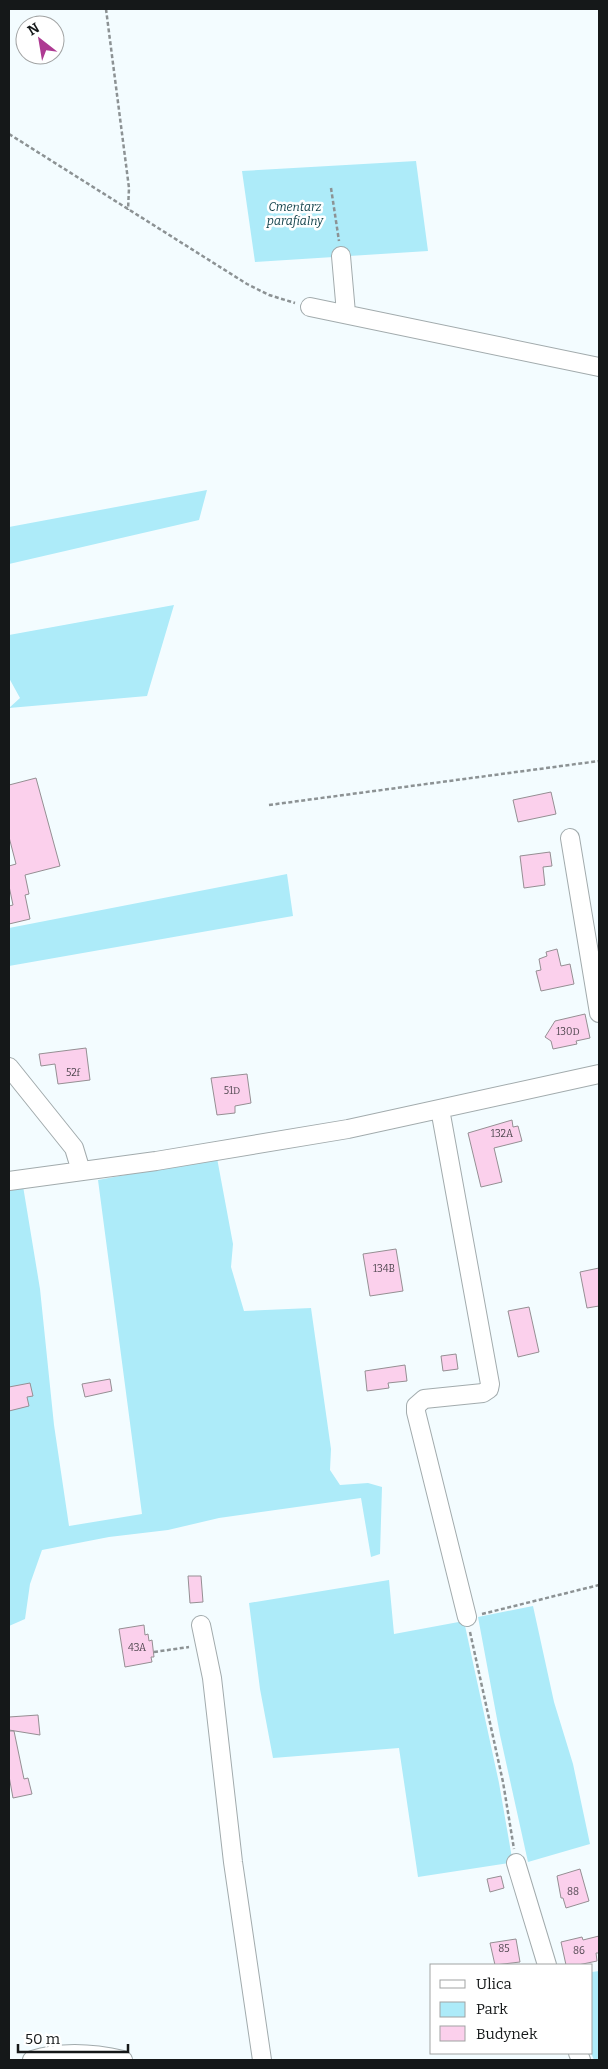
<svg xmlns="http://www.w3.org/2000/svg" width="608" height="2069" font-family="Bitter,serif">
	<rect width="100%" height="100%" fill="#f3fcff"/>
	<path fill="#adebf9" d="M 416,161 L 428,251 L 255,262 L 242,171 Z
		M 207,490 L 199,520 L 9,564 L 9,527 Z
		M 174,605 L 147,696 L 9,708 L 20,698 L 9,678 L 9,635 Z
		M 287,874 L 293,916 L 9,966 L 9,928 Z
		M 217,1158 L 233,1244 L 231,1267 L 244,1311 L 311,1308 L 331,1449 L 330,1470 L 340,1485 L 368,1483 L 382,1487 L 380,1554 L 371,1557 L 361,1498 L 219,1518 L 168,1530 L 109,1537 L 42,1550 L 30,1584 L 25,1619 L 9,1626 L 9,1188 L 23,1186 L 40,1289 L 54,1425 L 69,1526 L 142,1514 L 98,1180 Z
		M 389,1580 L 394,1634 L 464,1621 L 499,1783 L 512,1858 L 509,1863 L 418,1877 L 399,1748 L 273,1758 L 260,1689 L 249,1603 Z
		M 533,1606 L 554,1702 L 573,1764 L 590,1844 L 528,1862 L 500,1735 L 478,1617 Z
		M 599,1971 L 599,2060 L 594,2060 L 591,2053 L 592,1972 Z"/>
	<path fill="#fbd0ec" stroke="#958f93" d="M 36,778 L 60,866 L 25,875 L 29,894 L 25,895 L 30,919 L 9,924 L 9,906 L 13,905 L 9,886 L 9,866 L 16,864 L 9,837 L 9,785 Z
		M 551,792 L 556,814 L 518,822 L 513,800 Z
		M 550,852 L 552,866 L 543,867 L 545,885 L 524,888 L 520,856 Z
		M 557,949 L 561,966 L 570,964 L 574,984 L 541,991 L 536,971 L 541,970 L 539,959 L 547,956 L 546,952 Z
		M 585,1014 L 590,1038 L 576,1041 L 577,1044 L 553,1049 L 551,1041 L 545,1037 L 555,1021 Z
		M 86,1048 L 90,1080 L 58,1084 L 55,1064 L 41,1066 L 39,1054 Z
		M 247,1074 L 251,1103 L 235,1106 L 235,1113 L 217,1115 L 211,1078 Z
		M 512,1120 L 513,1127 L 518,1126 L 522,1141 L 494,1148 L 502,1182 L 481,1187 L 468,1133 Z
		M 396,1249 L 403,1291 L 370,1296 L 363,1254 Z
		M 599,1268 L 599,1306 L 587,1308 L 580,1272 Z
		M 529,1307 L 539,1352 L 518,1357 L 508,1311 Z
		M 456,1354 L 458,1369 L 443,1371 L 441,1356 Z
		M 405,1365 L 407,1381 L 388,1383 L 389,1388 L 367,1391 L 365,1371 Z
		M 110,1379 L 112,1391 L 85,1397 L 82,1384 Z
		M 30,1383 L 33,1396 L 27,1397 L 29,1406 L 9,1411 L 9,1387 Z
		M 188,1576 L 201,1576 L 203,1602 L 190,1603 Z
		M 144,1625 L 145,1635 L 148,1634 L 149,1641 L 152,1640 L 154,1657 L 151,1657 L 152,1662 L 125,1667 L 119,1629 Z
		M 38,1715 L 40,1735 L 9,1730 L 9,1717 Z
		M 9,1731 L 14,1731 L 24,1779 L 28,1778 L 32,1794 L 13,1798 L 9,1776 Z
		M 580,1869 L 589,1901 L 566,1908 L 563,1898 L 561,1898 L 557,1876 Z
		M 501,1876 L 504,1888 L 490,1892 L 487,1879 Z
		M 599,1936 L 599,1953 L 596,1953 L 597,1961 L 578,1965 L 566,1965 L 561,1942 L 582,1937 L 583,1940 Z
		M 516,1939 L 520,1962 L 495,1965 L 490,1943 Z"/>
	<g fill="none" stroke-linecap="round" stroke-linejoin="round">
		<g stroke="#a2abad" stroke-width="20">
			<path id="minor" d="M 341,256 L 346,313
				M 310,307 L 599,367
				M 570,838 L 599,1013
				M 9,1067 L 74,1148 L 81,1171
				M 440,1109 L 490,1384 L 489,1389 L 483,1393 L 424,1399 L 416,1406 L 416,1412 L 467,1617
				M 9,1181 L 156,1161 L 348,1129 L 599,1074
				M 201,1625 L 212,1678 L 233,1862 L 262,2060
				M 516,1863 L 547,1965
				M 578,2053 L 581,2060
				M 32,2060 C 62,2051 93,2053 123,2060"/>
		</g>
		<path stroke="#8c9294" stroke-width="2.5" stroke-dasharray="4 2.5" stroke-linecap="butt" d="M 106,9 L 129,188 L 128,210
			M 9,134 L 247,284 L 269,295 L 295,303
			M 331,188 L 339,241
			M 269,805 L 599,761
			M 482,1614 L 599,1585
			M 470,1632 L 503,1782 L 514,1849
			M 154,1652 L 189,1647"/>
		<use href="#minor" stroke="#fff" stroke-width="18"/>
	</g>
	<g text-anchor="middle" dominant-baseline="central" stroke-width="5" stroke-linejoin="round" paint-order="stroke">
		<g font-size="10" fill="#4e464e">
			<text x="568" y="1032">130D</text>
			<text x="73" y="1073">52f</text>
			<text x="232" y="1091">51D</text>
			<text x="502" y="1134">132A</text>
			<text x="384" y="1269">134B</text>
			<text x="137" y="1648">43A</text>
			<text x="573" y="1892">88</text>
			<text x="504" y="1949">85</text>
			<text x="579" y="1951">86</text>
		</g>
		<g font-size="12" font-style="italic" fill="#0c3d46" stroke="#fff">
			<text x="295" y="207">Cmentarz<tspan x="295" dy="14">parafialny</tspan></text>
		</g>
	</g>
	<rect width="608" height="2069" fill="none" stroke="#151819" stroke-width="20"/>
	<rect x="430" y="1964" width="162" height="90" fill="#ffffff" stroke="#a1a3a3"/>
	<rect x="440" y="1980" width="25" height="8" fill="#ffffff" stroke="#a1a3a3"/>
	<text x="476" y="1989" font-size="15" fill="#151819">Ulica</text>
	<rect x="440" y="2002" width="25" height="15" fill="#adebf9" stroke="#a1a3a3"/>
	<text x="476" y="2014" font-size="15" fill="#151819">Park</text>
	<rect x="440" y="2026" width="25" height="15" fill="#fbd0ec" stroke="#a1a3a3"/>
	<text x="476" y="2039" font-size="15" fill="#151819">Budynek</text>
	<g transform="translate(40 40) rotate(329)"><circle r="24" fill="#ffffff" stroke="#a1a3a3"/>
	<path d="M0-4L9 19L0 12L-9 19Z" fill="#ae3a92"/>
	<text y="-8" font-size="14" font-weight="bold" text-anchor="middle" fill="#151819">N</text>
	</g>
	<path d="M18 2044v8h110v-8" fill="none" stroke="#151819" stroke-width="2.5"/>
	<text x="25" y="2044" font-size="15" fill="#151819" stroke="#ffffff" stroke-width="4" paint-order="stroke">50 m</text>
</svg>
